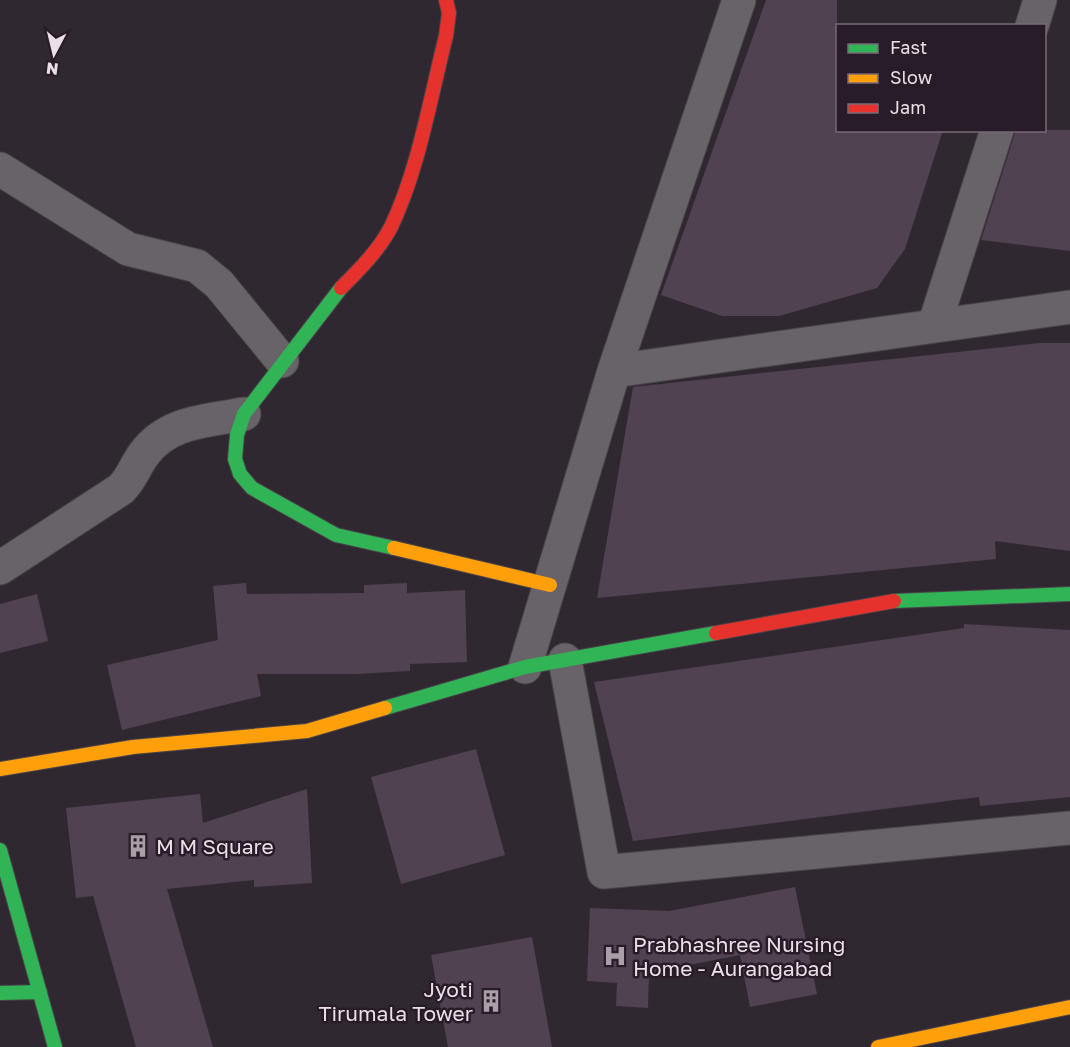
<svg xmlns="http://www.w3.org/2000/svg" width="1070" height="1047" font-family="'Golos Text',sans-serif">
	<rect width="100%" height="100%" fill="#302830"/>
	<path fill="#504250" d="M 766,0 L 837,0 L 837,130 L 943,130 L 905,249 L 877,288 L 779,316 L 722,316 L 661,295 Z
		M 1016,130 L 1070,130 L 1070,251 L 981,240 Z
		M 1040,343 L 1070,343 L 1070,551 L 995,541 L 996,559 L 597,598 L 633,387 Z
		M 246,583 L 247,594 L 364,593 L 364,585 L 407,583 L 407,593 L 465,590 L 467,662 L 410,664 L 410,671 L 356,674 L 257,674 L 261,696 L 122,730 L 107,665 L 218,640 L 213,586 Z
		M 37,594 L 48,641 L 0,653 L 0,604 Z
		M 964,624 L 1070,630 L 1070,797 L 980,806 L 979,797 L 633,841 L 594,682 L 964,628 Z
		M 476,749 L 505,855 L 401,884 L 371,777 Z
		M 307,789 L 312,883 L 254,887 L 254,880 L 167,889 L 213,1047 L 136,1047 L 93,896 L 76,898 L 66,808 L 200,794 L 203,823 Z
		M 795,887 L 817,994 L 750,1007 L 740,955 L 649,973 L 648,1008 L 616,1006 L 617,983 L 587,981 L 590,908 L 669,911 Z
		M 532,937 L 552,1047 L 448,1047 L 431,955 Z"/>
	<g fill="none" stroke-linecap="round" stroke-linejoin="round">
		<g stroke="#4a434a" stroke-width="35">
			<path id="street" d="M 1032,26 L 1040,0
				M 0,169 L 128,249 L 197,266 L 219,284 L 282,361
				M 934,326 L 997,130
				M 614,371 L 1070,307
				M 0,568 L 121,489 C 132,478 135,466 144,454 C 168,421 207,421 244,414
				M 565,660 L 604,872 L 1070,828
				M 525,667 L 614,371 L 739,0"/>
		</g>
		<g stroke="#4a434a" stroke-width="16">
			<path id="fast" d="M 341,288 L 244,414 L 237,435 L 235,459 L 240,474 L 252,488 L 336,535 L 394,548
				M 894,601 L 1070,594
				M 385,708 L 525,667 L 716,633
				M 0,850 L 55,1047
				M 0,993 L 40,992"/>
		</g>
		<g stroke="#4a434a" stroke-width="16">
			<path id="slow" d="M 394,548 L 550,585
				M 0,769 L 133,747 L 307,731 L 385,708
				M 878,1047 L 1070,1007"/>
		</g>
		<g stroke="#4a434a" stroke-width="16">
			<path id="jam" d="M 341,288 C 360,269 379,250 391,227 C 419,168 430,99 446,36 L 449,13 L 446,0
				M 716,633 L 894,601"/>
		</g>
		<use href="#street" stroke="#686368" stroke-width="33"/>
		<use href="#fast" stroke="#30b455" stroke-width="14"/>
		<use href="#slow" stroke="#ff9f0a" stroke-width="14"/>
		<use href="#jam" stroke="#e5322d" stroke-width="14"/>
	</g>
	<defs>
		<g id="building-bare" transform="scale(1.8)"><path d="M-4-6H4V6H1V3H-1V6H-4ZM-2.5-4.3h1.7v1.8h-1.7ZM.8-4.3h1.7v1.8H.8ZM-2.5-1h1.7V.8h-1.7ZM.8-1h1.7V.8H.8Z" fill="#a89fa8" stroke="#291c29" stroke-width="2.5" paint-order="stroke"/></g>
		<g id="hospital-bare" transform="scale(1.8)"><path d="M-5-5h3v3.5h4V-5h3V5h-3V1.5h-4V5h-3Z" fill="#a89fa8" stroke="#291c29" stroke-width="2.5" paint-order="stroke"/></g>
	</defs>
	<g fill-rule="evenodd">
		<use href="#building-bare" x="138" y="846"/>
		<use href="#hospital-bare" x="615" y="956"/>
		<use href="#building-bare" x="491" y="1001"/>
	</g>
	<g text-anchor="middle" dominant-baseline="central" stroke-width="5" stroke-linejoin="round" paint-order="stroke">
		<g font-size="21" fill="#e9dfe8" stroke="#291c29" text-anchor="start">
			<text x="156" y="846">M M Square</text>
			<text x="633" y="944">Prabhashree Nursing<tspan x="633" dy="24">Home - Aurangabad</tspan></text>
			<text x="473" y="989" text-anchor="end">Jyoti<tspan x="473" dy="24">Tirumala Tower</tspan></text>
		</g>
	</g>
	<rect x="836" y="24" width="210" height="108" fill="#291c29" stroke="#766a75" stroke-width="1.5"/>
	<rect x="848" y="44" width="30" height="9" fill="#30b455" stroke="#766a75" stroke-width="1.5"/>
	<text x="890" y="54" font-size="18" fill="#e9dfe8">Fast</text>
	<rect x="848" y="74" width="30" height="9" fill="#ff9f0a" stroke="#766a75" stroke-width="1.5"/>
	<text x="890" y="84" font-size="18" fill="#e9dfe8">Slow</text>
	<rect x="848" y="104" width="30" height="9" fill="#e5322d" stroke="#766a75" stroke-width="1.5"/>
	<text x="890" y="114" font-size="18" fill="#e9dfe8">Jam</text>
	<g transform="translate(54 54) rotate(187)" stroke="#291c29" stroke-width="4.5" paint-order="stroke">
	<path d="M0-4.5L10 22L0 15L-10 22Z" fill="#e9dfe8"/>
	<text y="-9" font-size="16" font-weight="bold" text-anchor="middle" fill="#e9dfe8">N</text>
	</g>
</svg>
